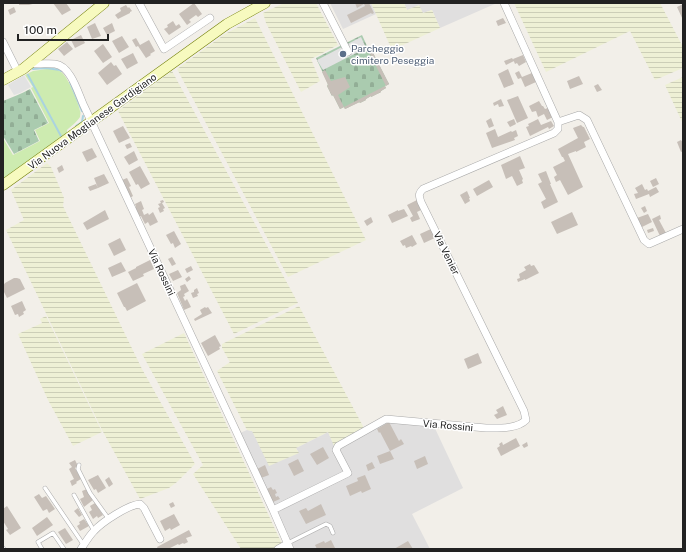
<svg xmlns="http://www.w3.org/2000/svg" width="686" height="552" font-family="'Public Sans',sans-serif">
	<defs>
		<pattern id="farmland-rules" width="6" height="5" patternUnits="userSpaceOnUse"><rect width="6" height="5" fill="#eef0d5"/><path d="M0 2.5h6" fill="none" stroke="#ccceb7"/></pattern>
		<pattern id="cemetery-stones" width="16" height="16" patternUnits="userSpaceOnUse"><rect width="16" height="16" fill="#aacbaf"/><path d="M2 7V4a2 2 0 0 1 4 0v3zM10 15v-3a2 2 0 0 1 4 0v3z" fill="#92ae96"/></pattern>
	</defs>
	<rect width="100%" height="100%" fill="#f2efe9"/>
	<path fill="#e0dfdf" d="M 330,3 L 371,3 L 376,14 L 343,29 Z
		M 404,3 L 497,3 L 440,28 L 432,10 L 423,13 L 407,10 Z
		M 380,420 L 432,422 L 463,488 L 412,514 L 430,549 L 294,549 L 261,480 L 240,433 L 247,430 L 252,431 L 299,453 L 296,448 L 328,432 L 334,445 Z"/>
	<path fill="url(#farmland-rules)" d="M 284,3 L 316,3 L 338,45 L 311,59 L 320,81 L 301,92 L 266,23 L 263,13 Z
		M 371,3 L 404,3 L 407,10 L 419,5 L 423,13 L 432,10 L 440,28 L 392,50 Z
		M 514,3 L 660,3 L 683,47 L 683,68 L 655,80 L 630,31 L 546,72 Z
		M 255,18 L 366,240 L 288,277 L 177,69 L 225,34 Z
		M 172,71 L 298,303 L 234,334 L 118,111 Z
		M 683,77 L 683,124 L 665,85 Z
		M 47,163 L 51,167 L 62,193 L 64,198 L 63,206 L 142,369 L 195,464 L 177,482 L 169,488 L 140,499 L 102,430 L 6,230 L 24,220 L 11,190 Z
		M 299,306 L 364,428 L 334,446 L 328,432 L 296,448 L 299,453 L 269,466 L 252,431 L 247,430 L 217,371 L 230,362 L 222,348 L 222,344 Z
		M 46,316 L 102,432 L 73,446 L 48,400 L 18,334 L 42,323 L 40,319 Z
		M 184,333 L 282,544 L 273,549 L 241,549 L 193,474 L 203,465 L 142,354 Z"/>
	<path fill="#cdebb0" d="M 40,70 C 46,69 56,68 61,72 C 67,75 79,103 80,111 C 81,112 80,115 80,117 C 77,122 71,126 67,130 L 67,133 L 3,179 L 3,138 L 13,155 L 40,141 L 35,130 L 49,123 L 31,88 L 33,87 L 25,75 L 33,71 Z"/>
	<path fill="url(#cemetery-stones)" d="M 362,35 L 368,48 L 370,47 L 389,84 L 385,86 L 386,88 L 381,91 L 381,92 L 371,97 L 371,96 L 366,99 L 366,100 L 360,103 L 359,102 L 345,109 L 344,107 L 340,109 L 333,95 L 332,96 L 327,86 L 328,84 L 316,58 Z
		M 30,89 L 48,123 L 34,130 L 39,141 L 14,154 L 3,136 L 3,101 C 12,97 21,94 30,89 Z"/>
	<path fill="#e2e2e2" d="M 361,37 L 366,48 L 323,70 L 317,60 Z
		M 24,75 L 31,87 L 20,93 L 14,95 L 8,85 Z"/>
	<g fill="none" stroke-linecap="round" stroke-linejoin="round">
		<path stroke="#aad3df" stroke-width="2" d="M 33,69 L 46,68 L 60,70 L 61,71
			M 28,75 L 62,138 L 61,139
			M 70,82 L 82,111
			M 76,126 L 82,122 L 83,116"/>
	</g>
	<path fill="#c7bfb8" d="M 19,3 L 36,3 L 29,5 L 19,5 Z
		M 53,3 L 62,3 L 63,4 L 66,3 L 71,10 L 62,15 Z
		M 194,3 L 202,14 L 198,17 L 196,15 L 189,20 L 191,22 L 187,25 L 179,14 Z
		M 355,3 L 369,3 L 374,13 L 372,14 L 371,13 L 351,23 L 347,15 L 365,6 L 364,4 L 357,8 Z
		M 683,4 L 683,20 L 677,7 Z
		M 126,5 L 128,8 L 129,7 L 132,11 L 130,12 L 130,13 L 118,19 L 115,15 L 121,11 L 120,8 Z
		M 14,7 L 16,12 L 10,15 L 8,10 Z
		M 503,18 L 506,23 L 498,26 L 496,21 Z
		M 173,21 L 176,26 L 179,24 L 181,27 L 169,35 L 164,29 L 168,27 L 167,25 Z
		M 95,23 L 101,36 L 92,39 L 87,27 Z
		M 112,23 L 115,31 L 107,35 L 103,28 Z
		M 81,35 L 85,43 L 75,48 L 71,40 Z
		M 122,36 L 129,47 L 119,53 L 112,41 Z
		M 136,38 L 140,45 L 149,40 L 155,51 L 150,54 L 151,55 L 146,58 L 138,46 L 136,47 L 132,40 Z
		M 67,42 L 73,49 L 64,56 L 58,49 Z
		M 103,44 L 112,57 L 103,63 L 94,51 Z
		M 370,47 L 389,84 L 386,86 L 367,48 Z
		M 133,53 L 138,63 L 127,69 L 121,59 Z
		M 523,55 L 526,62 L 519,66 L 517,63 L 515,64 L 513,59 Z
		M 512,58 L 514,61 L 506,65 L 504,61 Z
		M 111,62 L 114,66 L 116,65 L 122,74 L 107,85 L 98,73 Z
		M 508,69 L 514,84 L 504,88 L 498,74 Z
		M 325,70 L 331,81 L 345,77 L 350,87 L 338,95 L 344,107 L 385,86 L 386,88 L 381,91 L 381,92 L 371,97 L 371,96 L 366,99 L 366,100 L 360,103 L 360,102 L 345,109 L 344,107 L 340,109 L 333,95 L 332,96 L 327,86 L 328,85 L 322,72 Z
		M 519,71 L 522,77 L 532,73 L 536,82 L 525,87 L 521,78 L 518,79 L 515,73 Z
		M 579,76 L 583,84 L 570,89 L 567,81 Z
		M 598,84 L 602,90 L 597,92 L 594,86 Z
		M 518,96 L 528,118 L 517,123 L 507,100 Z
		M 501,99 L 504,106 L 499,107 L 498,104 L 494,106 L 493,103 Z
		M 539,101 L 542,106 L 543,106 L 545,109 L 548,108 L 553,117 L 547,120 L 544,114 L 538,117 L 536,111 L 532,112 L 529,106 Z
		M 491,118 L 494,126 L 489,128 L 486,121 Z
		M 514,119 L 516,124 L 510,127 L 507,122 Z
		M 538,119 L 541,125 L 551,121 L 554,126 L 549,129 L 548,127 L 530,136 L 526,127 L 529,126 L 528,124 Z
		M 581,125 L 583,127 L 584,127 L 590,139 L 584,142 L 586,147 L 576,152 L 576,151 L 568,154 L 583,187 L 568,195 L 560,180 L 556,182 L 554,177 L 557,175 L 553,167 L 565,161 L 563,157 L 562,157 L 558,149 L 578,138 L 573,128 Z
		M 123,126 L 130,138 L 119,143 L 113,131 Z
		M 495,129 L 498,137 L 511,131 L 512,132 L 516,130 L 518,136 L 514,138 L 515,140 L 492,148 L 486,133 Z
		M 681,140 L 683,143 L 683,151 L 681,152 L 677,142 Z
		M 130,143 L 132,147 L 127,149 L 125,145 Z
		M 92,148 L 97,157 L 87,162 L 82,152 Z
		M 134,151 L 138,160 L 129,165 L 124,157 Z
		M 520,156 L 525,168 L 519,170 L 523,179 L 522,180 L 523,183 L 517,186 L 512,176 L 506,179 L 501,165 Z
		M 62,165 L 64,170 L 59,173 L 57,168 Z
		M 140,166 L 150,184 L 141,189 L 138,184 L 136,185 L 129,172 Z
		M 546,171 L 551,184 L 550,184 L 558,202 L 544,209 L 541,202 L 546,199 L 538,184 L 542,182 L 538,174 Z
		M 104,174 L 109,183 L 98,188 L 94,178 Z
		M 127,178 L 131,186 L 129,187 L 133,196 L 130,198 L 122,180 Z
		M 656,178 L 659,184 L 653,187 L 650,181 Z
		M 489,180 L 493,187 L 477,196 L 473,189 Z
		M 96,184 L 98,188 L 90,191 L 88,187 Z
		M 642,184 L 645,190 L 647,189 L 648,191 L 656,187 L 659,192 L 650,197 L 649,194 L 636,199 L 634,194 L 638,193 L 635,188 Z
		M 467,191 L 470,198 L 469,198 L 470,201 L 465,204 L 460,195 Z
		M 163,200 L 164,202 L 162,203 L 165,208 L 163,209 L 164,211 L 160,213 L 158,208 L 160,207 L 158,204 L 161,203 L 160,201 Z
		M 417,200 L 421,210 L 417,212 L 420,219 L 412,222 L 410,218 L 413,216 L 407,205 Z
		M 141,201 L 144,209 L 142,210 L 144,215 L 148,213 L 149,215 L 153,212 L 158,222 L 150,226 L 148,222 L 145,224 L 141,216 L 139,217 L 135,208 L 136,207 L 135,204 Z
		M 645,206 L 647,211 L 644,213 L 641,208 Z
		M 404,209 L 408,216 L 392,223 L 388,215 L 398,210 L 398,211 Z
		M 105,210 L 109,219 L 87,230 L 83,223 Z
		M 572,212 L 578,225 L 557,234 L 551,222 Z
		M 648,214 L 652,222 L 642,227 L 637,218 Z
		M 660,215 L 661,219 L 659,220 L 666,233 L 660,236 L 652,219 Z
		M 371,217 L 373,222 L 367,226 L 364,221 Z
		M 433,228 L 437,237 L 424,243 L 420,234 Z
		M 653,228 L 654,231 L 648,233 L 647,230 Z
		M 174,231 L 181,244 L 175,248 L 173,243 L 171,244 L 166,235 Z
		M 412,235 L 417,244 L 412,247 L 411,246 L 406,248 L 405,245 L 403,246 L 400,241 Z
		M 120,238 L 126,250 L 114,256 L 108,244 Z
		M 172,257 L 176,264 L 172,266 L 168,259 Z
		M 150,260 L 154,269 L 143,274 L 144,276 L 133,281 L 128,272 L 136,268 L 136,267 Z
		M 121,262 L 126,271 L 112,277 L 108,268 Z
		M 530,264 L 531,266 L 534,265 L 539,273 L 525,280 L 525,279 L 518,282 L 517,279 L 520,278 L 519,274 L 526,270 L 524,267 Z
		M 191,266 L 193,270 L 187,273 L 185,269 Z
		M 178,270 L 182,277 L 173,281 L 169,274 Z
		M 189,276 L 191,279 L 187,282 L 185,279 Z
		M 14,278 L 17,278 L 20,279 L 25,289 L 7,298 L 3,290 L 3,286 L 5,283 Z
		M 137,283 L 146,301 L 127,311 L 125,307 L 124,307 L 117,293 Z
		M 185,284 L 189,291 L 184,294 L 185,296 L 183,297 L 185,301 L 187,299 L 191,307 L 184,310 L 177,293 L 181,290 L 180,286 Z
		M 197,288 L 199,293 L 197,294 L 198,296 L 193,298 L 191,293 L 194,292 L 194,290 Z
		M 22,301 L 26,310 L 23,312 L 24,314 L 19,317 L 18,314 L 15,315 L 11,306 Z
		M 205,307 L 206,308 L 208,307 L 212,313 L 195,321 L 194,319 L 202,314 L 200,310 Z
		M 215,335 L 221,346 L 219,347 L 220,349 L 208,356 L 201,343 Z
		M 478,353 L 482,363 L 468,369 L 464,359 Z
		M 503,406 L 507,415 L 497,419 L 494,415 L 498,413 L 496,410 Z
		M 389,422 L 399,441 L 401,439 L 404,444 L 390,451 L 394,459 L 380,464 L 377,456 L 390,451 L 380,432 L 379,433 L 377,429 Z
		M 516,438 L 520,446 L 501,456 L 497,448 L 500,446 L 499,444 L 502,442 L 503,445 Z
		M 527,442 L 528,446 L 524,448 L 522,445 Z
		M 323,447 L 329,458 L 317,465 L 310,454 Z
		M 425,456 L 428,464 L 417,469 L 414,461 Z
		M 298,459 L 304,471 L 294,476 L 288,464 Z
		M 75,460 L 78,466 L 75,468 L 81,479 L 76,482 L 77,483 L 72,486 L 70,481 L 74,479 L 69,469 L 72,467 L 69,463 Z
		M 372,462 L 375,468 L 368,471 L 366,465 Z
		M 265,465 L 269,475 L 261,478 L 257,469 Z
		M 98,475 L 106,488 L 98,493 L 96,489 L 94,490 L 88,480 Z
		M 365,475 L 371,489 L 362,493 L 361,491 L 350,496 L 346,486 L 358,481 L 357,478 Z
		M 109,477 L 113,484 L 109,487 L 105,480 Z
		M 271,487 L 273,490 L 275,489 L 277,493 L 275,494 L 276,497 L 278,496 L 280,499 L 273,502 L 267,489 Z
		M 87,489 L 93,500 L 84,507 L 80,499 L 84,497 L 82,491 Z
		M 39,494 L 42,498 L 46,496 L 55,509 L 49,513 L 47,509 L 43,511 L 34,497 Z
		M 173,502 L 175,506 L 171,508 L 169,504 Z
		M 95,503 L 103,515 L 98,518 L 97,516 L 93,519 L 89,512 L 92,510 L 90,506 Z
		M 321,504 L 326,515 L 306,524 L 299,511 L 306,508 L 308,511 Z
		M 7,506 L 21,528 L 10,535 L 6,530 L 8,529 L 3,521 L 3,509 Z
		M 78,508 L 82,515 L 79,517 L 74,511 Z
		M 174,514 L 180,525 L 171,530 L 170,528 L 165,531 L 160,521 Z
		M 47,517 L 53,525 L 37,536 L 32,528 Z
		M 84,519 L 89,526 L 80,531 L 77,526 L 80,524 L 79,522 Z
		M 65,528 L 73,540 L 66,544 L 58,532 Z
		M 189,530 L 192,536 L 186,538 L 188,542 L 184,544 L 183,543 L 179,545 L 178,544 L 168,549 L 158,549 L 157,547 Z
		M 331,540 L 335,548 L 332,549 L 317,549 L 315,545 L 324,541 L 325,543 Z
		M 408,541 L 413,549 L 394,549 Z"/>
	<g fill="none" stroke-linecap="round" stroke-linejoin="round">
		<g stroke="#a9a9a9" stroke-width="4.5">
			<path id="lane" d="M 79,465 L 78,469 L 90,493 L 108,518
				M 45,488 L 83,544
				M 74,495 L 94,531
				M 288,543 L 326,524 L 330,526 L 333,533
				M 3,548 L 4,549
				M 42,549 L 38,542 L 53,533 L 64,549"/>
		</g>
		<g stroke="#a9a9a9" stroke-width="8">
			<path id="street" d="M 139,3 L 164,49 L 210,18
				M 323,3 L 348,52
				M 3,42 L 18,72
				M 30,63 C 39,65 46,63 55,64 C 71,66 78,93 84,106 L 273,510 L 290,549
				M 558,122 L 579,115 L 587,120 L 644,240 L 649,244 L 683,229
				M 273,510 L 348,473 L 336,450 L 338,446 L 386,419 L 486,428 C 499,428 517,429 526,420 L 524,411 L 421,202 C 419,196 418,194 423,189 L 554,133 L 558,129 L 558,122 L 504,3
				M 81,549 C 85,543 89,536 94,531 C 102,522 128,505 140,504 L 144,508 L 160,539
				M 278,549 L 287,544"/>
		</g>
		<g stroke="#707d05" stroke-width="11">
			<path id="secondary" d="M 3,80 L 23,69 L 104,3
				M 3,185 L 227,24 L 265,3"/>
		</g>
		<use href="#lane" stroke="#fff" stroke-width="3.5"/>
		<use href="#street" stroke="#fff" stroke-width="7"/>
		<use href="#secondary" stroke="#f7fabf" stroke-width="10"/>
	</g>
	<circle fill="#5c6f8a" stroke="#fff" stroke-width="1.5" cx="343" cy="54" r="4"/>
	<g text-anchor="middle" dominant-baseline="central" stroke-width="3" stroke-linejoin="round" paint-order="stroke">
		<g font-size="10" fill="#4e5e75" stroke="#fff" text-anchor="start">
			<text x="351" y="48">Parcheggio<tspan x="351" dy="12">cimitero Peseggia</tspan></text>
		</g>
		<g font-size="10" fill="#222" stroke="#fff">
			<text transform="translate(92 121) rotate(-36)">Via Nuova Moglianese Gardigiano</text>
			<text transform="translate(447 253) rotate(64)">Via Venier</text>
			<text transform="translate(162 272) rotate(65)">Via Rossini</text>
			<text transform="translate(448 425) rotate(5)">Via Rossini</text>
		</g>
	</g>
	<rect width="686" height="552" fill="none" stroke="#222222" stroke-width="8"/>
	<path d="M18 34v6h90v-6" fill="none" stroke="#222222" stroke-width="2"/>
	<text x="24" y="34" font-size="12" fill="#222222" stroke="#ffffff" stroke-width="3" paint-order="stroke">100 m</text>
</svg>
